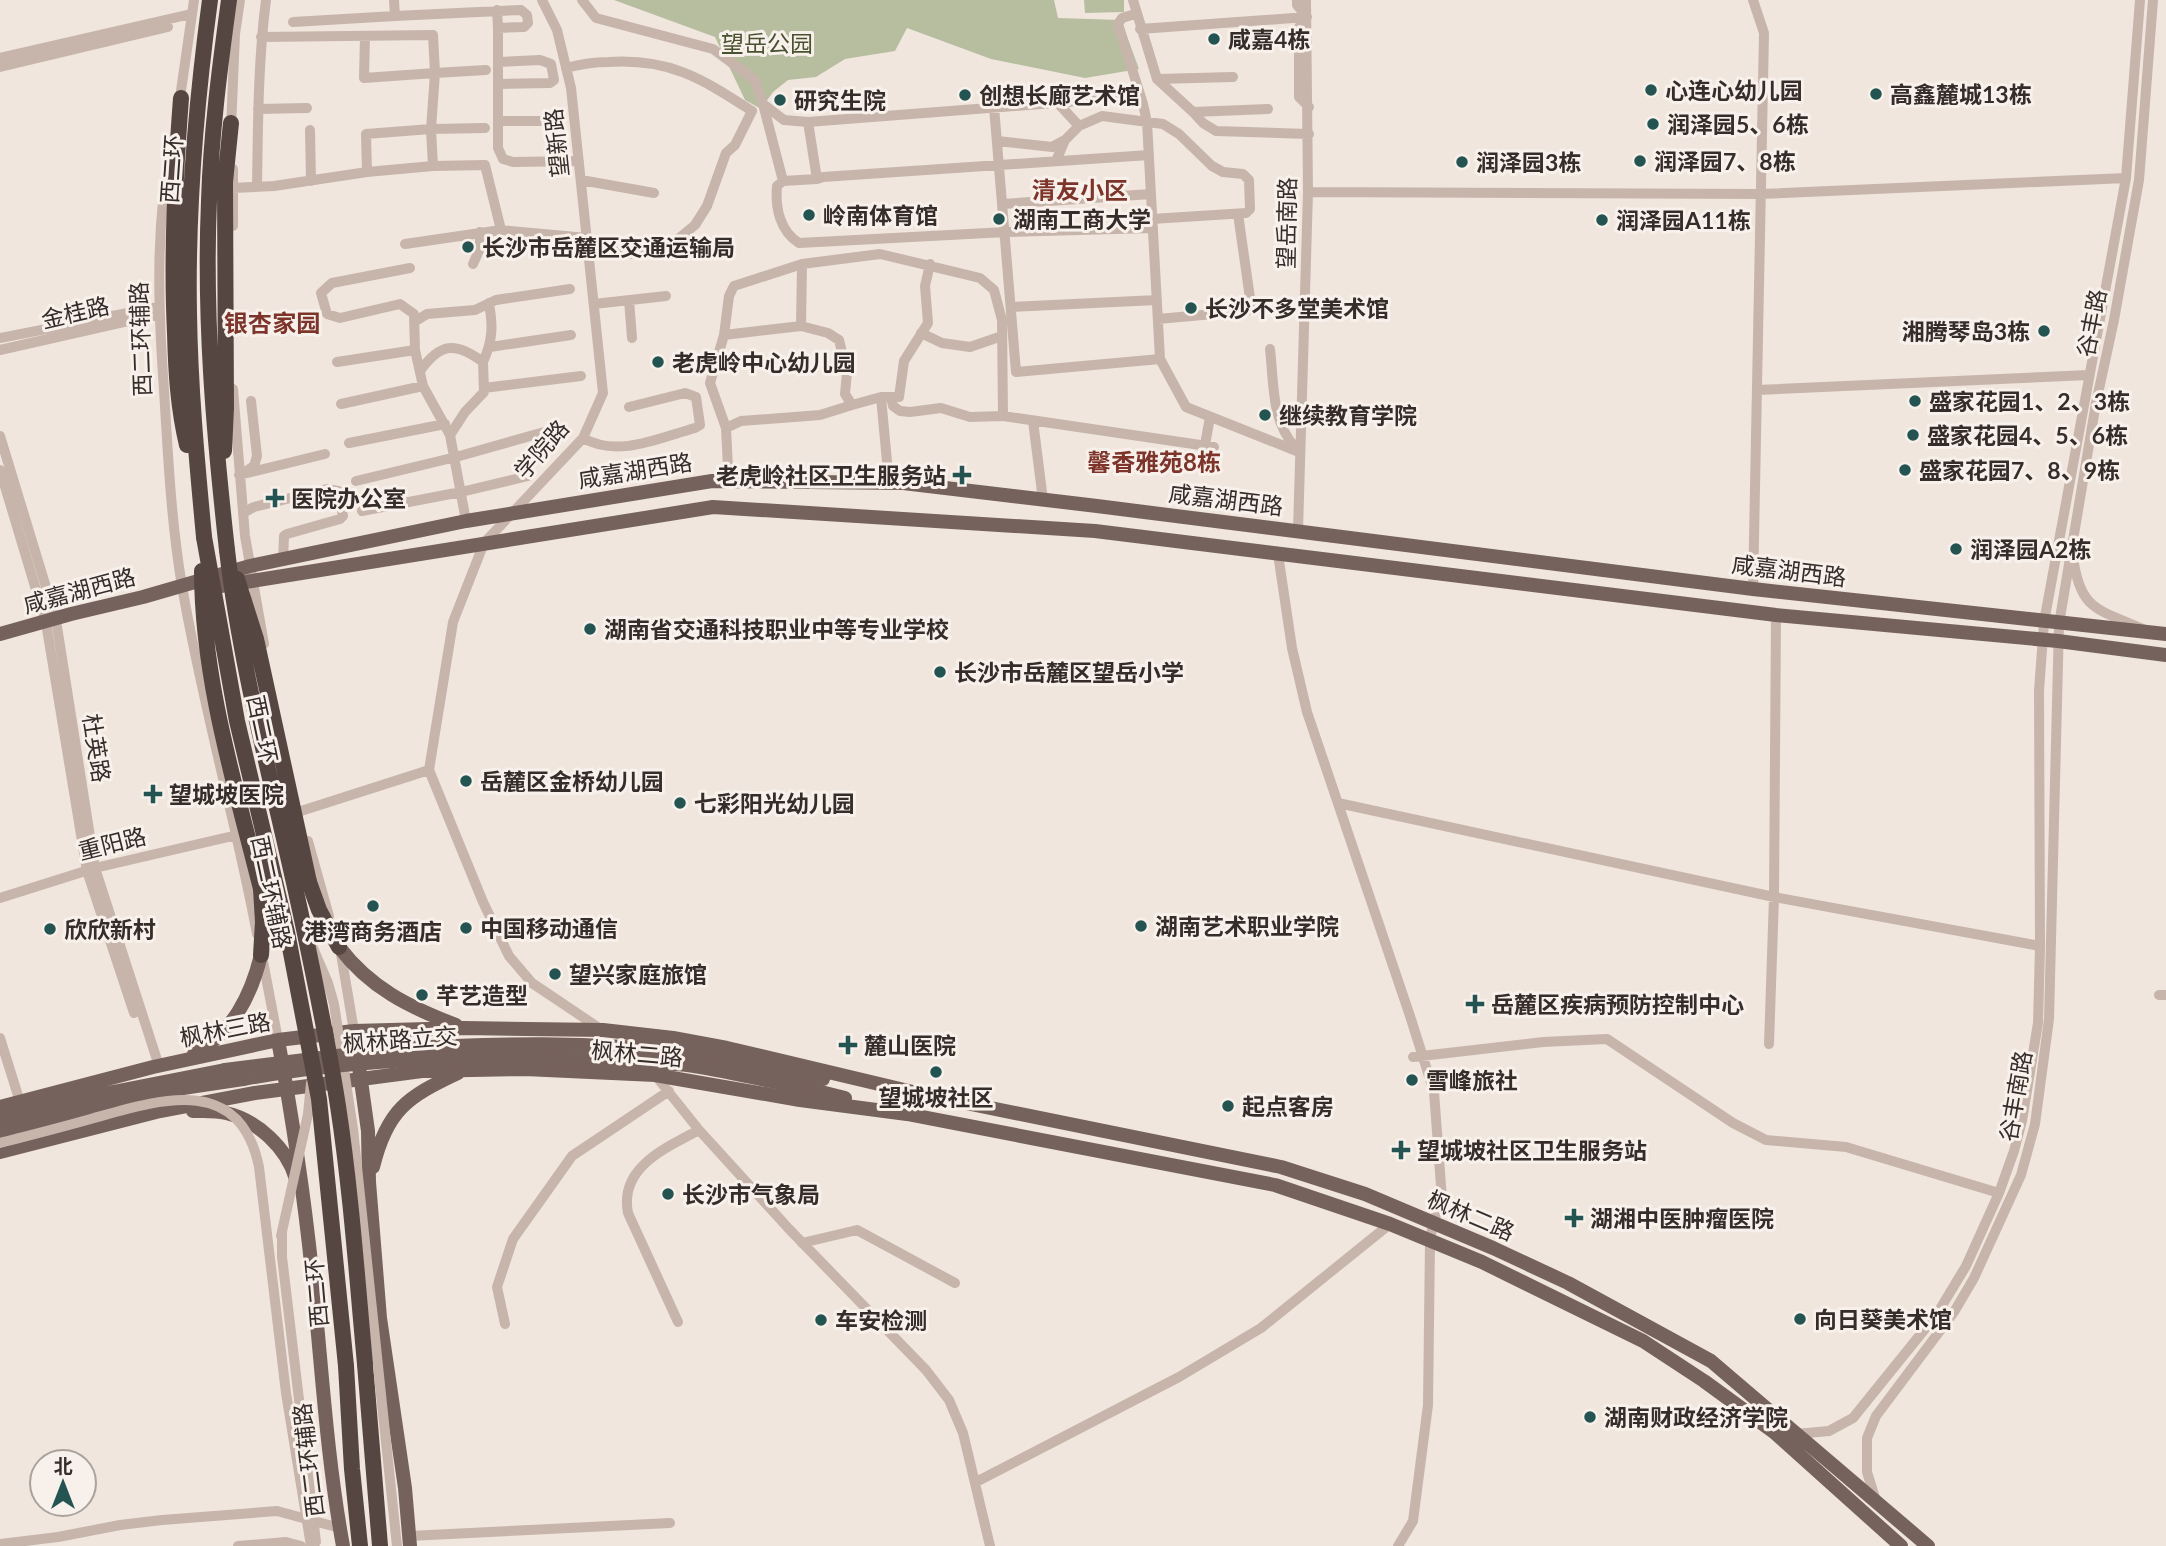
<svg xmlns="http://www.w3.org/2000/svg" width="2166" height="1546" font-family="Lato,'Noto Sans SC',sans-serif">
	<rect width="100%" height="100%" fill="#f0e6de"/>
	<path fill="#b7be9f" d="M 614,0 L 1054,0 L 1058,18 L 1121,20 L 1139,69 L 1085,78 L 991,59 L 907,28 L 895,51 L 845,59 L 816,77 L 788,80 L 773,92 L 761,109 L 745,100 L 715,37 Z
		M 1084,0 L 1124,0 L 1124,12 L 1085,13 Z"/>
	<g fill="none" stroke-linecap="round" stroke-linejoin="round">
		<path stroke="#c7b5ab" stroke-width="10" d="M 582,0 L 596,18 L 713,49 L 755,80 L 763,104 L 783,181
			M 1133,0 L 1157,79 L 1193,112 L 1268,109
			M 1297,0 L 1297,5 L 1307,17
			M 1135,14 L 1122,18 L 1118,24 L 1143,104
			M 395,16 L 521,10 L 527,15 L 528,23 L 524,27 L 498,28 L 497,10
			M 1307,17 L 1299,27 L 1299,97 L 1309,107
			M 293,22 L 395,16 L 394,0
			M 498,28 L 498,148 L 503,159 L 513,162 L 579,161
			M 1140,29 L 1307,17
			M 261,37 L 433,35 L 435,73 L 364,78 L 365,37
			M 0,58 L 191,14
			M 498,62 L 540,60 L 551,64 L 554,80 L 550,83 L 498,84
			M 0,67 L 168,27
			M 566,68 C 581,64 593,62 608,62 C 671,58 702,79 752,111 L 735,145 L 726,153 L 707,206 L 695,225 L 678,239 L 653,249 L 630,254 L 588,247
			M 1157,79 L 1233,77
			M 1057,102 L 1079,126
			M 763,104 L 784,120 L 808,122
			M 179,105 L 194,0
			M 994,107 L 1016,372 L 1160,359
			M 258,109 L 307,108
			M 1193,112 L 1203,123 L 1216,131 L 1309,134
			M 498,121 L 559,121
			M 231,128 L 235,34 L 240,0
			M 485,128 L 431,129 L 435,73 L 486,70
			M 431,129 L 433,166 L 367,172 L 366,134 Z
			M 310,130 L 311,181
			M 172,141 C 155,223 158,307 164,390 C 168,455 171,521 182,586 C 202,703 235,817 257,934
			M 998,141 L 1052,147 L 1065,140
			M 1149,155 L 823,177 L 817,179 L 808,122 L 1132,97 L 1143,104 L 1147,122 L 1160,359 L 1186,407 L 1299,452
			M 1056,161 L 1065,140 L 1079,126 L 1102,116 L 1163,124 L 1179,134 L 1212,166 L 1223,172 L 1243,174 L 1249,180 L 1250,209 L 1246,213 L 1152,219
			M 233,169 L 233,226
			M 817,179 L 783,181 L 777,186 C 775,208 780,231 799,243 L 1006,232 L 1153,228
			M 581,180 L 654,193
			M 257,187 C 258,125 258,62 266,0
			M 233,188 L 274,186 L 367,172
			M 1308,192 L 1761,194 L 2126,178
			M 1003,204 L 1151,194
			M 501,230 L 587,238
			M 405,244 L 501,230 L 485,165 L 433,166
			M 473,264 L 480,248 L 480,232
			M 410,268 L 332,283 L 321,293 L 327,314 L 340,318 L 400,304 L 414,314 L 415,350 L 423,386 L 450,435 L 466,521
			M 629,300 L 632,338
			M 594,304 L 666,296
			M 1012,307 L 1157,300
			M 1158,319 L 1247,311 L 1251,305 L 1238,214
			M 414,322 L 427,314 L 475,310 L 496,300 L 570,289
			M 921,333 L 942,343 L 970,347 L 1002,336
			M 724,335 L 801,326 L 802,264
			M 0,338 L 158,307
			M 490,347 L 571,335
			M 1270,349 C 1274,383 1271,422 1296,448
			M 0,350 L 159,314
			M 337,362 L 415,350
			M 483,362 C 493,340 493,326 489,303
			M 420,371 C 440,343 455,341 483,362 L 484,392 L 465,412 L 450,435
			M 484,388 L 581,376
			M 233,389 L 245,536 L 264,644
			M 1757,390 L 2089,375
			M 881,397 L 889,483
			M 891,397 L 893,406 L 900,411 L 910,412 L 941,408 L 970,417 L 1003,416
			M 341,404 L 423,386
			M 852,405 L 881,397 L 899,397 L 904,361 L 928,323 L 925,286 L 930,264
			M 1033,421 L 1043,500
			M 726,428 L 741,421 L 820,415 L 852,405 L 845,394 L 847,372 L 839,340 L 828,333 L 801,326
			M 0,436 L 56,620 L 95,868 L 159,1066
			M 583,438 C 618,458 659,438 695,428 L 700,425 L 696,397 L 685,393 L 629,407
			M 349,443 L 445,424
			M 1205,445 L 1210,417
			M 0,470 L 46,623 L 87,871 L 134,1013
			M 245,472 L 254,466 L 257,456 L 251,401
			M 239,475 L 325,454
			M 356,481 L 456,457 L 555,429
			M 739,481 L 728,468 L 726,428 L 710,383 L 724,335 L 729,296 L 734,286 L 802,264 L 880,254 L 980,278 L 994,290 L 1002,320 L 1003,416 L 1214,447
			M 362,511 L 461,492 L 528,476
			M 243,513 L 254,507 L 327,489 L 338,491 L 343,516 L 340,519 L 287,534 L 284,536 L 283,561
			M 1298,531 L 1308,192 L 1306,0
			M 1278,554 L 1292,648 L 1307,712 L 1410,1016 L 1434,1092 L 1442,1199 L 1433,1223 L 1430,1241 L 1428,1405 L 1413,1521 L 1398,1546
			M 2073,557 C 2080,610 2097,609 2143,629
			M 1753,589 L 1764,33 L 1753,0
			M 429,770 L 483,902 L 509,956 L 532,983 L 602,1030
			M 1338,803 L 1774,897 L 2040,946
			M 301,811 L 429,770 L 453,622 L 484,543 L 583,438 L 603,393 L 571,88 L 557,30 L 542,0
			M 308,841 L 329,916
			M 0,898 L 95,868 L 237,835
			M 340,948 L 354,1031
			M 262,956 L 278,1040
			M 2159,995 L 2166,995
			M 0,1038 L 20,1102
			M 1769,1044 L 1774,897 L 1776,615
			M 1413,1057 L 1543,1042 L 1607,1039 L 1733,1123 L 1766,1140 L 1846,1147 L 1999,1193
			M 655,1075 L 699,1130 L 789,1229 L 926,1370 L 949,1400 L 963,1433 L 990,1546
			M 802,1243 L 857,1230 L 955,1283
			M 678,1322 L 628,1213 C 619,1167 666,1148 699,1130
			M 505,1324 L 497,1287 L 513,1239 L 572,1156 L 669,1091
			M 1796,1434 L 1829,1431 L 1853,1418 L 1937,1314 L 1966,1266 L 1999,1193 L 2014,1151 L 2022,1121 L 2038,1023 L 2040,946 L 2039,691 L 2044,622 L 2126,178 L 2140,0
			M 976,1482 L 1179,1377 L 1261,1328 L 1390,1224
			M 1876,1501 L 1867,1472 L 1867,1438 L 1876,1416 L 1954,1312 L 1974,1278 L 2021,1175 L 2035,1124 L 2049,1019 L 2059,624 L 2096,403 L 2114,320 L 2139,180 L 2153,0
			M 409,1536 L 670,1523
			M 0,1544 L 58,1537 L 120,1525 L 162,1520 L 277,1511 L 340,1528
			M 238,1546 L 286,1542 L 301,1546"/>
		<path stroke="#76625c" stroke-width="14" d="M 202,589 L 713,507 L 1095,531 L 1776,615 L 2058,641 L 2166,655
			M 0,634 L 71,614 L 143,597 L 250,566 L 466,521 L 712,481 L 903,483 L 1097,506 L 1753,589 L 2166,634
			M 339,947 C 370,988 409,1007 456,1025
			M 354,1031 L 368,1131 L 369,1182 L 380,1318 L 405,1488 L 410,1546
			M 278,1040 C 293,1121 305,1201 313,1282 C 322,1370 327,1459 343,1546
			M 393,1049 C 493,1043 592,1041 692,1053 C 736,1058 779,1072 823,1079
			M 194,1054 C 233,1032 251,996 261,955
			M 809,1089 L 845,1098
			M 0,1107 L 153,1067 L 278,1040 L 354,1031 L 464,1028 L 603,1030 L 673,1038 L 727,1048 L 917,1093 L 1281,1167 L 1365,1194 L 1493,1248 L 1568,1283 L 1711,1361 L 1928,1546
			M 193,1111 C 203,1111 215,1110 226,1113 C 257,1120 287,1148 296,1179
			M 0,1119 L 113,1092 L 225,1070
			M 0,1133 L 163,1091 L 243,1079
			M 0,1152 L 160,1111 L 255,1093 L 422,1071 L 525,1069 L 655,1075 L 800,1100 L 907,1114 L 1275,1185 L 1390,1224 L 1482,1262 L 1643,1341 L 1704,1381 L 1774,1432 L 1901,1546
			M 373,1167 C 387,1110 407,1097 458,1073"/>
		<path stroke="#564642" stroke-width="16" d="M 181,98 C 175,177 171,254 175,333 C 176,371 178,408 187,445
			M 224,451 L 226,408 L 225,182 L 231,123
			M 204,537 C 197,462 190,388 189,313 C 187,209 196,104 210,0
			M 227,550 C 214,434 204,318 209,201 C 211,134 220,66 229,0
			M 309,882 L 319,910 L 339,947
			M 261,889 L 263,922 L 261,955
			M 365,1364 L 380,1546
			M 346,1366 L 352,1469 L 360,1546"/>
		<path stroke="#c7b5ab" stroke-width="10" d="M 313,948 L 328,983 L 334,1004 L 353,1129 L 397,1546
			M 0,1143 C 31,1135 63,1127 94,1118 C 161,1099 240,1074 259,1167 L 286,1393 L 311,1546
			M 282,1231 L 282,1257 L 316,1542
			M 281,1236 L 308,1114 L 311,1083"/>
		<path stroke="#76625c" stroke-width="14" d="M 225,1070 L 393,1049
			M 243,1079 C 351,1059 462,1055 571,1058 C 612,1060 653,1061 694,1066 C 732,1072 770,1081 809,1089"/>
		<path stroke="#564642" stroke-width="16" d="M 204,537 L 237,721 L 287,932 L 319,1099 L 346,1366
			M 227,550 C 242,681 279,806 305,934 C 317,991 329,1048 338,1106 C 351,1191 357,1278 365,1364
			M 202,571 C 202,678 235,785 261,889
			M 237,579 L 256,639 L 309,882"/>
	</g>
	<g fill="#235452" stroke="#f8f0ea" stroke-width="2.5">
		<circle cx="1214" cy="39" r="7"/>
		<circle cx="1651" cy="90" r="7"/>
		<circle cx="1876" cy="94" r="7"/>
		<circle cx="965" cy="95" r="7"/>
		<circle cx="780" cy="100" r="7"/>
		<circle cx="1653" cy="124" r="7"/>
		<circle cx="1640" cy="161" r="7"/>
		<circle cx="1462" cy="162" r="7"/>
		<circle cx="809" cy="215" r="7"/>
		<circle cx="999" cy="219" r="7"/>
		<circle cx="1602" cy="220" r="7"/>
		<circle cx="468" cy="247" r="7"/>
		<circle cx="1191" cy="308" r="7"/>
		<circle cx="2044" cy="331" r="7"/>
		<circle cx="658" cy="362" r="7"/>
		<circle cx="1915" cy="401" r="7"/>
		<circle cx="1265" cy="415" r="7"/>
		<circle cx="1913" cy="435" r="7"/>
		<circle cx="1905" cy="470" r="7"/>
		<path d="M958.5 464.5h7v7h7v7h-7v7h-7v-7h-7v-7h7z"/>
		<path d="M271.5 487.5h7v7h7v7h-7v7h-7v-7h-7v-7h7z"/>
		<circle cx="1956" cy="549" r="7"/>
		<circle cx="590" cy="629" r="7"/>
		<circle cx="940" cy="672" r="7"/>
		<circle cx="466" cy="781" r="7"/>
		<path d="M149.5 783.5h7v7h7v7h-7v7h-7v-7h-7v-7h7z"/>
		<circle cx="680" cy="803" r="7"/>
		<circle cx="373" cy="906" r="7"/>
		<circle cx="1141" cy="926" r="7"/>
		<circle cx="466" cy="928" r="7"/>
		<circle cx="50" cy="929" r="7"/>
		<circle cx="555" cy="974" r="7"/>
		<circle cx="422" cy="995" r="7"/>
		<path d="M1471.5 993.5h7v7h7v7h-7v7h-7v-7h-7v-7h7z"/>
		<path d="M844.5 1034.5h7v7h7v7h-7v7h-7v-7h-7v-7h7z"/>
		<circle cx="936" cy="1072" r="7"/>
		<circle cx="1412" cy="1080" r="7"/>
		<circle cx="1228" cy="1106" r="7"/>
		<path d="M1397.5 1139.5h7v7h7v7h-7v7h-7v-7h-7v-7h7z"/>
		<circle cx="668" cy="1194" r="7"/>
		<path d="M1570.5 1207.5h7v7h7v7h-7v7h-7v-7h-7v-7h7z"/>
		<circle cx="1800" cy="1319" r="7"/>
		<circle cx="821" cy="1320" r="7"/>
		<circle cx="1590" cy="1417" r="7"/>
	</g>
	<g text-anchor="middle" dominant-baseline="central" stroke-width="6" stroke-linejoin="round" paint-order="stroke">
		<g font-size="23" font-weight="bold" fill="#362c2a" stroke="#f8f0ea" text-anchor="start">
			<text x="1228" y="39">咸嘉4栋</text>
			<text x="1665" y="90">心连心幼儿园</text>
			<text x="1890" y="94">高鑫麓城13栋</text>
			<text x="979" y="95">创想长廊艺术馆</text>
			<text x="794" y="100">研究生院</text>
			<text x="1667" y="124">润泽园5、6栋</text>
			<text x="1654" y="161">润泽园7、8栋</text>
			<text x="1476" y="162">润泽园3栋</text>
			<text x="823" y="215">岭南体育馆</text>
			<text x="1013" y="219">湖南工商大学</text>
			<text x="1616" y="220">润泽园A11栋</text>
			<text x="482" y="247">长沙市岳麓区交通运输局</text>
			<text x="1205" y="308">长沙不多堂美术馆</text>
			<text x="2030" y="331" text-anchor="end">湘腾琴岛3栋</text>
			<text x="672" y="362">老虎岭中心幼儿园</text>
			<text x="1929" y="401">盛家花园1、2、3栋</text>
			<text x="1279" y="415">继续教育学院</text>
			<text x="1927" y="435">盛家花园4、5、6栋</text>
			<text x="1919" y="470">盛家花园7、8、9栋</text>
			<text x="946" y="475" text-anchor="end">老虎岭社区卫生服务站</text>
			<text x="291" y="498">医院办公室</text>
			<text x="1970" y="549">润泽园A2栋</text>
			<text x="604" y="629">湖南省交通科技职业中等专业学校</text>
			<text x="954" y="672">长沙市岳麓区望岳小学</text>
			<text x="480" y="781">岳麓区金桥幼儿园</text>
			<text x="169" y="794">望城坡医院</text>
			<text x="694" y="803">七彩阳光幼儿园</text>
			<text x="1155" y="926">湖南艺术职业学院</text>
			<text x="480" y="928">中国移动通信</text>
			<text x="64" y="929">欣欣新村</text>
			<text x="373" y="931" text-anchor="middle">港湾商务酒店</text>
			<text x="569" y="974">望兴家庭旅馆</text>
			<text x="436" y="995">芊艺造型</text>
			<text x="1491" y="1004">岳麓区疾病预防控制中心</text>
			<text x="864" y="1045">麓山医院</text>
			<text x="1426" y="1080">雪峰旅社</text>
			<text x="936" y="1097" text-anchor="middle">望城坡社区</text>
			<text x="1242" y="1106">起点客房</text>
			<text x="1417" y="1150">望城坡社区卫生服务站</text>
			<text x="682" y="1194">长沙市气象局</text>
			<text x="1590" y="1218">湖湘中医肿瘤医院</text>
			<text x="1814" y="1319">向日葵美术馆</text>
			<text x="835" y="1320">车安检测</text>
			<text x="1604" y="1417">湖南财政经济学院</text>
		</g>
		<g font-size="23" fill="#495230" stroke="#f8f0ea">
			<text x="767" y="43">望岳公园</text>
		</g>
		<g font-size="23" fill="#362c2a" stroke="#f8f0ea">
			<text transform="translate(556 143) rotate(-96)">望新路</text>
			<text transform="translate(171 169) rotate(-86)">西二环</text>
			<text transform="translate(1286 223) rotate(-89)">望岳南路</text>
			<text transform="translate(75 312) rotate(-13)">金桂路</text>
			<text transform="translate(2091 323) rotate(-79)">谷丰路</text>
			<text transform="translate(140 339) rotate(-92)">西二环辅路</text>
			<text transform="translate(541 449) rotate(-49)">学院路</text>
			<text transform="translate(635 470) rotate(-9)">咸嘉湖西路</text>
			<text transform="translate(1226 499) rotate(7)">咸嘉湖西路</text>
			<text transform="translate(1789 570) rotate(7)">咸嘉湖西路</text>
			<text transform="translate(79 590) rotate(-15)">咸嘉湖西路</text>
			<text transform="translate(263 729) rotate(78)">西二环</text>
			<text transform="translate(97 748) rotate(81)">杜英路</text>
			<text transform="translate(112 843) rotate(-14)">重阳路</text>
			<text transform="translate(272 892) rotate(78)">西二环辅路</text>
			<text transform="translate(225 1029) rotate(-11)">枫林三路</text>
			<text transform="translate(400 1039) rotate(-4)">枫林路立交</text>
			<text transform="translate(637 1053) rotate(5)">枫林二路</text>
			<text transform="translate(2015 1096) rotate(-80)">谷丰南路</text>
			<text transform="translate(1471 1215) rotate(23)">枫林二路</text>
			<text transform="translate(316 1293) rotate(-95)">西二环</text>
			<text transform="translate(308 1460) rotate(-97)">西二环辅路</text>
		</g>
		<g font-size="24" font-weight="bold" fill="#7e342a" stroke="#f8f0ea">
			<text x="1080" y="189">清友小区</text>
			<text x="272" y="322">银杏家园</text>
			<text x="1154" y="461">馨香雅苑8栋</text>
		</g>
	</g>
	<g transform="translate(63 1483)"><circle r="33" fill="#f8f0ea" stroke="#aaa29d" stroke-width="2"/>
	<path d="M0-5L12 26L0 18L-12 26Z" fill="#235452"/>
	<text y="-10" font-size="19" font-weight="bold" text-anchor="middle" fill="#362c2a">北</text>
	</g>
</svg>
